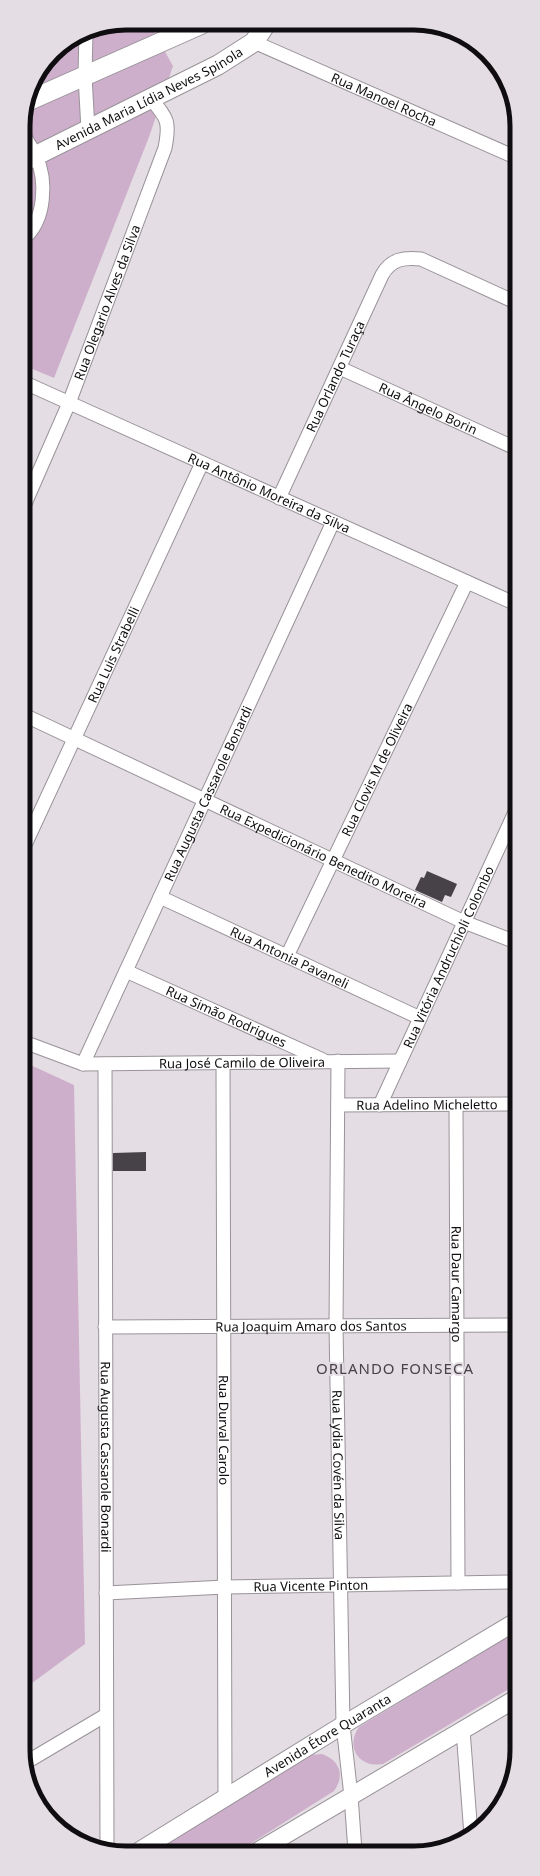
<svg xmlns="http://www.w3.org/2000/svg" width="540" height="1876" font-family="'Noto Sans',sans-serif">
	<rect width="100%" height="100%" fill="#e4dde3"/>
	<path fill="#ceafcb" d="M 126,23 L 149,23 L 173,66 L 149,137 L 54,378 L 23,365 L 23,119 L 34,81 L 53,53 L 87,31 Z
		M 24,1062 L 74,1085 L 85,1644 L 28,1686 C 34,1671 33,1657 25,1643 Z
		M 517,1631 L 517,1684 L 383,1764 C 359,1768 345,1747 359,1727 Z
		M 322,1754 C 340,1760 345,1776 334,1791 L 239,1851 L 151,1851 L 310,1755 Z"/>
	<path fill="#474247" d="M 427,871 L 457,884 L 451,897 L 445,895 L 442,902 L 415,890 L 421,877 L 424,878 Z
		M 146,1152 L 146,1171 L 113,1171 L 113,1153 Z"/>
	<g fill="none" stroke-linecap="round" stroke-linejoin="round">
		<g stroke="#999399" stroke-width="15">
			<g id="minor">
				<path d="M 86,31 L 85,76 L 88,130"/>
				<path id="s1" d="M 254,42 L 515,157"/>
				<path d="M 23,134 C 27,141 32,148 36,156 C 47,180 46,221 23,239"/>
				<path id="s2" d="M 340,368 L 515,448"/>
				<path id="s3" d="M 23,382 L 516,604"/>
				<path id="s4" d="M 279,498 L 382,275 C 391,259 404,257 421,259 L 515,302"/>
				<path id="s5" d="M 24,506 L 69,403 L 165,148 C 170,122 168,119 151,99"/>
				<path id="s6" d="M 24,715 L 464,922 L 516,942"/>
				<path id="s7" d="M 24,847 L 202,463"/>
				<path id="s8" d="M 160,897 L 420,1018"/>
				<path id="s9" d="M 287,956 L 467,582"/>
				<path id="s10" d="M 126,971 L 323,1060"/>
				<path id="s11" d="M 24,1042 L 83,1064 L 400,1061"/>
				<path id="s12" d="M 338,1061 L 336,1326 L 343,1725 L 351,1796 L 355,1851"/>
				<path id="s13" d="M 223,1063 L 225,1797"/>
				<path id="s14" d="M 83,1064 L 333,522"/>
				<path id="s15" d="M 105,1064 L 107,1851"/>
				<path id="s16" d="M 338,1105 L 516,1104"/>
				<path id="s17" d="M 380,1105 L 516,810"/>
				<path id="s18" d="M 456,1105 L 458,1583"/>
				<path id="s19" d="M 105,1327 L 516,1325"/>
				<path id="s20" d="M 106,1593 L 225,1587 L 517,1582"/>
				<path d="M 463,1730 L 471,1835"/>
				<path d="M 25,1763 L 106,1715"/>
			</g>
		</g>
		<g stroke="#999399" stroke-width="19">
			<g id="tertiary">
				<path id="s21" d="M 139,1851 L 343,1725 L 517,1621"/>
				<path d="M 258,1851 L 517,1698"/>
			</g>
		</g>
		<g stroke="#999399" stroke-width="21">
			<g id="secondary">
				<path d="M 28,101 L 202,24"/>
				<path id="s22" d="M 23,162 L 218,65 L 254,42 L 266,24"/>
			</g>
		</g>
		<use href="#minor" stroke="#fff" stroke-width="13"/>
		<use href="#tertiary" stroke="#fff" stroke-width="17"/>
		<use href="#secondary" stroke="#fff" stroke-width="19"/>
	</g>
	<g text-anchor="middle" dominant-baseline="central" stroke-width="4" stroke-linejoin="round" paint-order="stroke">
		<g font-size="13" fill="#0f0d0f" stroke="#e4dde3">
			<text stroke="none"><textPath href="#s22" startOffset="141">Avenida Maria Lídia Neves Spinola</textPath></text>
			<text stroke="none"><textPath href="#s1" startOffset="142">Rua Manoel Rocha</textPath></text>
			<text stroke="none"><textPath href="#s5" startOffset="220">Rua Olegario Alves da Silva</textPath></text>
			<text stroke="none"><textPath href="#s4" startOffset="134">Rua Orlando Turaça</textPath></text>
			<text stroke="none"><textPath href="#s2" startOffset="97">Rua Ângelo Borin</textPath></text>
			<text stroke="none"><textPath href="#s3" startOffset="270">Rua Antônio Moreira da Silva</textPath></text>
			<text stroke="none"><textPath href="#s7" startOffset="212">Rua Luis Strabelli</textPath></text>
			<text stroke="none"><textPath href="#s9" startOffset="207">Rua Clovis M de Oliveira</textPath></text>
			<text stroke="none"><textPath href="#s14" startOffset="298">Rua Augusta Cassarole Bonardi</textPath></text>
			<text stroke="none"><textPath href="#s6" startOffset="331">Rua Expedicionário Benedito Moreira</textPath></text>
			<text stroke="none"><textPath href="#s17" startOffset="163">Rua Vitória Andruchioli Colombo</textPath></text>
			<text stroke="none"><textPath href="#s8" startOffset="143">Rua Antonia Pavaneli</textPath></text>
			<text stroke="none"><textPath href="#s10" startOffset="110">Rua Simão Rodrigues</textPath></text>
			<text stroke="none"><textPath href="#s11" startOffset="222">Rua José Camilo de Oliveira</textPath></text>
			<text stroke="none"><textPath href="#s16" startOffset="89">Rua Adelino Micheletto</textPath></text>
			<text stroke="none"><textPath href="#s18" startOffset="179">Rua Daur Camargo</textPath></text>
			<text stroke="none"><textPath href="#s19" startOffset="206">Rua Joaquim Amaro dos Santos</textPath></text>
			<text stroke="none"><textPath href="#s13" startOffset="367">Rua Durval Carolo</textPath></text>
			<text stroke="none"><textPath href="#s15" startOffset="393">Rua Augusta Cassarole Bonardi</textPath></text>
			<text stroke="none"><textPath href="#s12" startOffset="404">Rua Lydia Covén da Silva</textPath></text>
			<text stroke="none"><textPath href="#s20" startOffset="205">Rua Vicente Pinton</textPath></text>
			<text stroke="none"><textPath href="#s21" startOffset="221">Avenida Étore Quaranta</textPath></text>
		</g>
		<g font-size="15" letter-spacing="1" fill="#484348" stroke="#e4dde3">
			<text x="395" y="1368">ORLANDO FONSECA</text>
		</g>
	</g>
	<path d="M0 0H540V1876H0ZM126 30H414A96 96 0 0 1 510 126V1750A96 96 0 0 1 414 1846H126A96 96 0 0 1 30 1750V126A96 96 0 0 1 126 30Z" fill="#e4dde3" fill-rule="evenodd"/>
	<path fill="none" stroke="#0f0d0f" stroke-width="5" d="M126 30H414A96 96 0 0 1 510 126V1750A96 96 0 0 1 414 1846H126A96 96 0 0 1 30 1750V126A96 96 0 0 1 126 30Z"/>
</svg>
